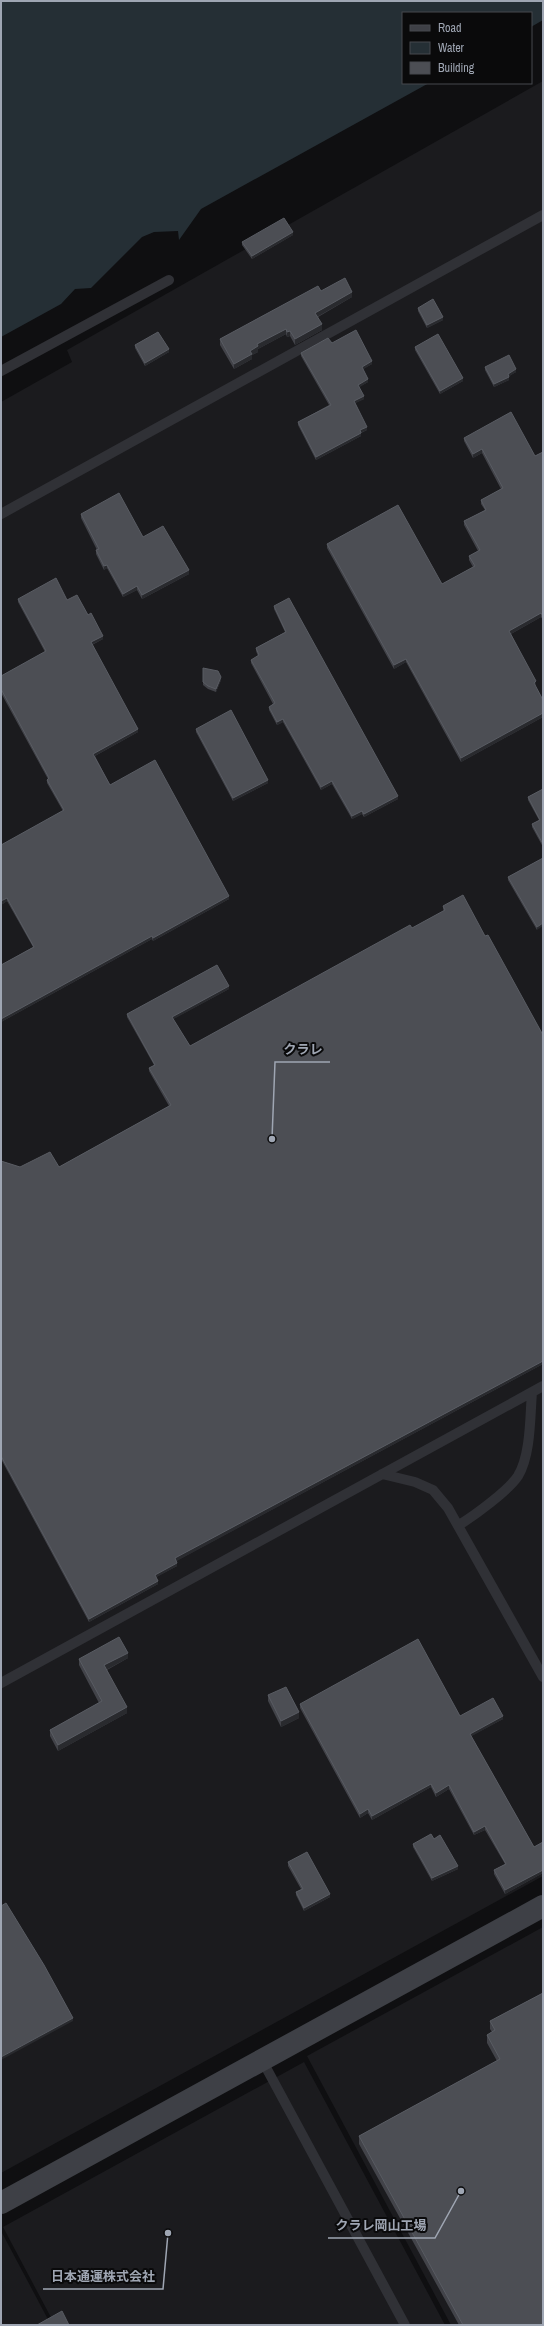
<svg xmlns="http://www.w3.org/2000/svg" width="544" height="2326" font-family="'Archivo Narrow','Noto Sans JP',sans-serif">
	<rect width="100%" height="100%" fill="#0f0f11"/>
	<path fill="#1b1b1e" d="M 543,81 L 543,1876 L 1,2173 L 1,402 L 72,362 L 67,350 Z
		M 543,1927 L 543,2325 L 451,2325 L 307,2056 Z
		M 304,2062 L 445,2325 L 55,2325 L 3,2227 Z
		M 1,2231 L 51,2325 L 1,2325 Z"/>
	<path fill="#252f35" d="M 1,1 L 543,1 L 543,20 L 531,27 L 531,13 L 403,13 L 403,83 L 429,83 L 201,209 L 179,240 L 178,231 L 154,232 L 142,237 L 91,288 L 75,289 L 61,304 L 1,337 Z"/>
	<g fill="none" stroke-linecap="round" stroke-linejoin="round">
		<path stroke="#303136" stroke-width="10" d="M 1,371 L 169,280
			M 1,514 L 543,215
			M 382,1474 L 415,1482 L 433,1490 L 448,1508 L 543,1677
			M 459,1525 C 475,1515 508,1491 518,1476 C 531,1455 530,1416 532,1392
			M 1,1683 L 543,1386
			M 262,2060 L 405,2325"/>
		<path stroke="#3e4046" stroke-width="22" d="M 1,2203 L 543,1906"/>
	</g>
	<path fill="#424349" d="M 293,235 L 252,259 L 242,245 L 242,242 Z
		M 321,291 L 352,297 L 318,317 L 322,330 L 295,345 L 290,336 L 287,337 L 286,334 L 258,349 L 258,352 L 252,355 L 252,359 L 234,369 L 220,345 L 220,339 Z
		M 418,308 L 443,320 L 427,328 L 418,311 Z
		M 332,343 L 372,364 L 363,369 L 368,382 L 359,387 L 364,399 L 355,403 L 367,430 L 361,433 L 361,436 L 316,460 L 298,425 L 298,422 L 329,405 L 301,356 L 301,353 Z
		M 135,345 L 169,352 L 145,366 L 135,348 Z
		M 415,347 L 463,381 L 440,394 L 415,350 Z
		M 485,367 L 516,372 L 509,376 L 509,380 L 494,387 L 485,370 Z
		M 464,438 L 535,456 L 543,452 L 543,620 L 541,617 L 511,634 L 536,685 L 535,686 L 543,700 L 543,717 L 461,762 L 406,662 L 394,669 L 327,548 L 327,544 L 442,584 L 473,567 L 469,560 L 469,556 L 478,551 L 464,525 L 464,521 L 485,510 L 481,504 L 481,500 L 501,489 L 482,453 L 473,458 L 464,441 Z
		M 81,514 L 143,537 L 189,574 L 142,599 L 137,590 L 123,597 L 107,568 L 104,570 L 96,554 L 96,550 L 97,550 L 81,518 Z
		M 18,599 L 67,600 L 88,615 L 103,639 L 92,645 L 138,732 L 95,756 L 110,785 L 229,899 L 153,941 L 152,939 L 1,1022 L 1,965 L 33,947 L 7,901 L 1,905 L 1,845 L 63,811 L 47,783 L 47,780 L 48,779 L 1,693 L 1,676 L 45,652 L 18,602 Z
		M 274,606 L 398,799 L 364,817 L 362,814 L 352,819 L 332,784 L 321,790 L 283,722 L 277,725 L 269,710 L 269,707 L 273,704 L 251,663 L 251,660 L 258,656 L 256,651 L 256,648 L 285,632 L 274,609 Z
		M 203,668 L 221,680 L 216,692 L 208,689 L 203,685 Z
		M 196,729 L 268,783 L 233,801 L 196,732 Z
		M 543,789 L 543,847 L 532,827 L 532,824 L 539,820 L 528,800 L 528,797 Z
		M 543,858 L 537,930 L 508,880 L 508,877 Z
		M 443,906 L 485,936 L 543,1035 L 543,1364 L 176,1561 L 177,1566 L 156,1577 L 158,1584 L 89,1622 L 1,1459 L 1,1161 L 20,1167 L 59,1167 L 169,1106 L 149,1071 L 149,1068 L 154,1065 L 127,1017 L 127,1014 L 229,989 L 173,1019 L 190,1046 L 444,911 L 443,909 Z
		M 128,1658 L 107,1670 L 127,1713 L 58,1751 L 50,1736 L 50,1730 L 99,1703 L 79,1665 L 79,1659 Z
		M 268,1695 L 299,1718 L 281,1727 L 268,1701 Z
		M 300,1704 L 503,1719 L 471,1736 L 534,1847 L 543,1842 L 543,1873 L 505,1894 L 494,1874 L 494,1870 L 505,1864 L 485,1830 L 474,1835 L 449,1789 L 436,1797 L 431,1787 L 372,1820 L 368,1813 L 360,1818 L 300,1708 Z
		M 434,1839 L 458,1869 L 432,1881 L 413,1847 L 413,1844 Z
		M 288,1862 L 330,1897 L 304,1911 L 296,1895 L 296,1892 L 301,1889 L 288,1866 Z
		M 543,1993 L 543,2325 L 459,2325 L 359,2144 L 359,2136 L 497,2061 L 487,2043 L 487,2035 L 492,2032 L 490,2029 L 490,2021 Z"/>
	<path fill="#292a2e" d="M 293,232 L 293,235 L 252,259 L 252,256 Z
		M 352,292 L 352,297 L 315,318 L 315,313 Z
		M 443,317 L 443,320 L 427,328 L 427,325 Z
		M 322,324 L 322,330 L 295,345 L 295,339 Z
		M 286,329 L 286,334 L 258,349 L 258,352 L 252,355 L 252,359 L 234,369 L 234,364 L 257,344 Z
		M 290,331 L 290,336 L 287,337 L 287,332 Z
		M 169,349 L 169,352 L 145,366 L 145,363 Z
		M 372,361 L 372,364 L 362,370 L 362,367 Z
		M 516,369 L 516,372 L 508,377 L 508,374 Z
		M 509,377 L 509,380 L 494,387 L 494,384 Z
		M 463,378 L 463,381 L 440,394 L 440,391 Z
		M 368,379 L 368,382 L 358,388 L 358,385 Z
		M 364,396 L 364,399 L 354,404 L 354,401 Z
		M 367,427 L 367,430 L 360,433 L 360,430 Z
		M 361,433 L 361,436 L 316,460 L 316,457 Z
		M 482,449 L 482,453 L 473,458 L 473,454 Z
		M 107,565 L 107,568 L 104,570 L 104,566 Z
		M 189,570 L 189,574 L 142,599 L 142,595 Z
		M 137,586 L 137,590 L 123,597 L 123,594 Z
		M 541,613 L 541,617 L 509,635 L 509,631 Z
		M 103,636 L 103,639 L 91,645 L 91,642 Z
		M 406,659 L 406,662 L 394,669 L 394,665 Z
		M 221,677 L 221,680 L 216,692 L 216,689 Z
		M 536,681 L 536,685 L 534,687 L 534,683 Z
		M 543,713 L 543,717 L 461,762 L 461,758 Z
		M 283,719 L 283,722 L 277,725 L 277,722 Z
		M 138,729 L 138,732 L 93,757 L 93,754 Z
		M 268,780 L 268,783 L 233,801 L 233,798 Z
		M 332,781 L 332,784 L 321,790 L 321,787 Z
		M 398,796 L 398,799 L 364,817 L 364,814 Z
		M 362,811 L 362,814 L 352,819 L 352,816 Z
		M 229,896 L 229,899 L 153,941 L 153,938 Z
		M 7,898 L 7,901 L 1,905 L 1,901 Z
		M 543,923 L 543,926 L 537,930 L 537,927 Z
		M 152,936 L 152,939 L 1,1022 L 1,1019 Z
		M 229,986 L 229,989 L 172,1020 L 172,1017 Z
		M 543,1361 L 543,1364 L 175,1562 L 175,1558 Z
		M 177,1563 L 177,1566 L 155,1578 L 155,1575 Z
		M 158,1581 L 158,1584 L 89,1622 L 89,1619 Z
		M 128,1653 L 128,1658 L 104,1671 L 104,1665 Z
		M 127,1707 L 127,1713 L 58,1751 L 58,1745 Z
		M 299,1712 L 299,1718 L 281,1727 L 281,1721 Z
		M 503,1716 L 503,1719 L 470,1737 L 470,1734 Z
		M 431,1784 L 431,1787 L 372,1820 L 372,1816 Z
		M 449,1785 L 449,1789 L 436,1797 L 436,1793 Z
		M 368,1809 L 368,1813 L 360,1818 L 360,1814 Z
		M 485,1826 L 485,1830 L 474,1835 L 474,1832 Z
		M 458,1866 L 458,1869 L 432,1881 L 432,1878 Z
		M 543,1870 L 543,1873 L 505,1894 L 505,1890 Z
		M 330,1894 L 330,1897 L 304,1911 L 304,1908 Z
		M 73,2018 L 73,2021 L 1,2060 L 1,2057 Z"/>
	<path fill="#4c4e54" stroke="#595c63" d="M 284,218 L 293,232 L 252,256 L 242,242 Z
		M 345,278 L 352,292 L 315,313 L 322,324 L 295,339 L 290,331 L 287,332 L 286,329 L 257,344 L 258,346 L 250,351 L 252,354 L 234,364 L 220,339 L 318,286 L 321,291 Z
		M 433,299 L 443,317 L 427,325 L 418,308 Z
		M 356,330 L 372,361 L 362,367 L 368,379 L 358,385 L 364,396 L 354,401 L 367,427 L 360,430 L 361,433 L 316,457 L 298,422 L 331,405 L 301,353 L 328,338 L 332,343 Z
		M 158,332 L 169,349 L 145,363 L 135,345 Z
		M 438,334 L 463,378 L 440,391 L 415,347 Z
		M 509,355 L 516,369 L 508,374 L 509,377 L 494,384 L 485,367 Z
		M 511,412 L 535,456 L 543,452 L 543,616 L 541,613 L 509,631 L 536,681 L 534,683 L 543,700 L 543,713 L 461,758 L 406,659 L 394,665 L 327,544 L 398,505 L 442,584 L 475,566 L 469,556 L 480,550 L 464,521 L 486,510 L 481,500 L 503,488 L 482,449 L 473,454 L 464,438 Z
		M 119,493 L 143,537 L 163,526 L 189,570 L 142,595 L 137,586 L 123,594 L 107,565 L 104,566 L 96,550 L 99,549 L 81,514 Z
		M 56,578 L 67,600 L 77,595 L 88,615 L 91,613 L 103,636 L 91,642 L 138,729 L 93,754 L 110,785 L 155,760 L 229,896 L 153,938 L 152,936 L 1,1019 L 1,965 L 34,947 L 7,898 L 1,901 L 1,845 L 64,810 L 47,780 L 49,778 L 1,689 L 1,676 L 46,651 L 18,599 Z
		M 289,598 L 398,796 L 364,814 L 362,811 L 352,816 L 332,781 L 321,787 L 283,719 L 277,722 L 269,707 L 275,703 L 251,660 L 259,655 L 256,648 L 286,632 L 274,606 Z
		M 203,668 L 218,671 L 221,677 L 216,689 L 208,686 L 203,682 Z
		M 231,710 L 268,780 L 233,798 L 196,729 Z
		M 543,789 L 543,844 L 532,824 L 540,820 L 528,797 Z
		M 543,858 L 543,923 L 537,927 L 508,877 Z
		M 463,895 L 485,936 L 488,935 L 543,1035 L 543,1361 L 175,1558 L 177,1563 L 155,1575 L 158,1581 L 89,1619 L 1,1456 L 1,1161 L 20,1167 L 50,1152 L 59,1167 L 171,1105 L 149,1068 L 155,1065 L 127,1014 L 217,965 L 229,986 L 172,1017 L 190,1046 L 410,925 L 412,928 L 445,910 L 443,906 Z
		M 119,1637 L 128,1653 L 104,1665 L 127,1707 L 58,1745 L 50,1730 L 102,1701 L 79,1659 Z
		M 418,1639 L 460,1716 L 493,1698 L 503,1716 L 470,1734 L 534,1847 L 543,1842 L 543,1870 L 505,1890 L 494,1870 L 506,1864 L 485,1826 L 474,1832 L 449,1785 L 436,1793 L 431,1784 L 372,1816 L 368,1809 L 360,1814 L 300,1704 Z
		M 286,1687 L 299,1712 L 281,1721 L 268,1695 Z
		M 431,1834 L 434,1839 L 440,1835 L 458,1866 L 432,1878 L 413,1844 Z
		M 307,1852 L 330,1894 L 304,1908 L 296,1892 L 303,1889 L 288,1862 Z
		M 6,1903 L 44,1965 L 73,2018 L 1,2057 L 1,1906 Z
		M 543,1993 L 543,2325 L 463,2325 L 359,2136 L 500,2059 L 487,2035 L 495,2030 L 490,2021 Z
		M 62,2311 L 69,2325 L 37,2325 Z"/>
	<path fill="none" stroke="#9fa6b3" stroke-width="1.5" d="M272 1139L275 1062H330M461 2191L435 2238H328M168 2233L163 2289H43"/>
	<g fill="#9fa6b3" stroke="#0a0a0b" stroke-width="1.5">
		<circle cx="272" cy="1139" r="4"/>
		<circle cx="461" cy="2191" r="4"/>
		<circle cx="168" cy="2233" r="4"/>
	</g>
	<g font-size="13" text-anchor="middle" font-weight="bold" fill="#9fa6b3" stroke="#0a0a0b" stroke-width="4" stroke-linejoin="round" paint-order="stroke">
		<text x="303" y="1054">クラレ</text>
		<text x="381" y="2230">クラレ岡山工場</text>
		<text x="103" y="2281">日本通運株式会社</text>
	</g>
	<rect width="544" height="2326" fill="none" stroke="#9fa6b3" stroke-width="4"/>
	<rect x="402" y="12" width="130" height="72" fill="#0a0a0b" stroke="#46484e"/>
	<rect x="410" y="25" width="20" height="6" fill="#3e4046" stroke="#46484e"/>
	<text x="438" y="32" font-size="12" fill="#9fa6b3">Road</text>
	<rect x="410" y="42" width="20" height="12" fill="#252f35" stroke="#46484e"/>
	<text x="438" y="52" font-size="12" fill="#9fa6b3">Water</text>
	<rect x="410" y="62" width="20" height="12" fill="#4c4e54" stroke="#46484e"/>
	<text x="438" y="72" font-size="12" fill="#9fa6b3">Building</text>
</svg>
